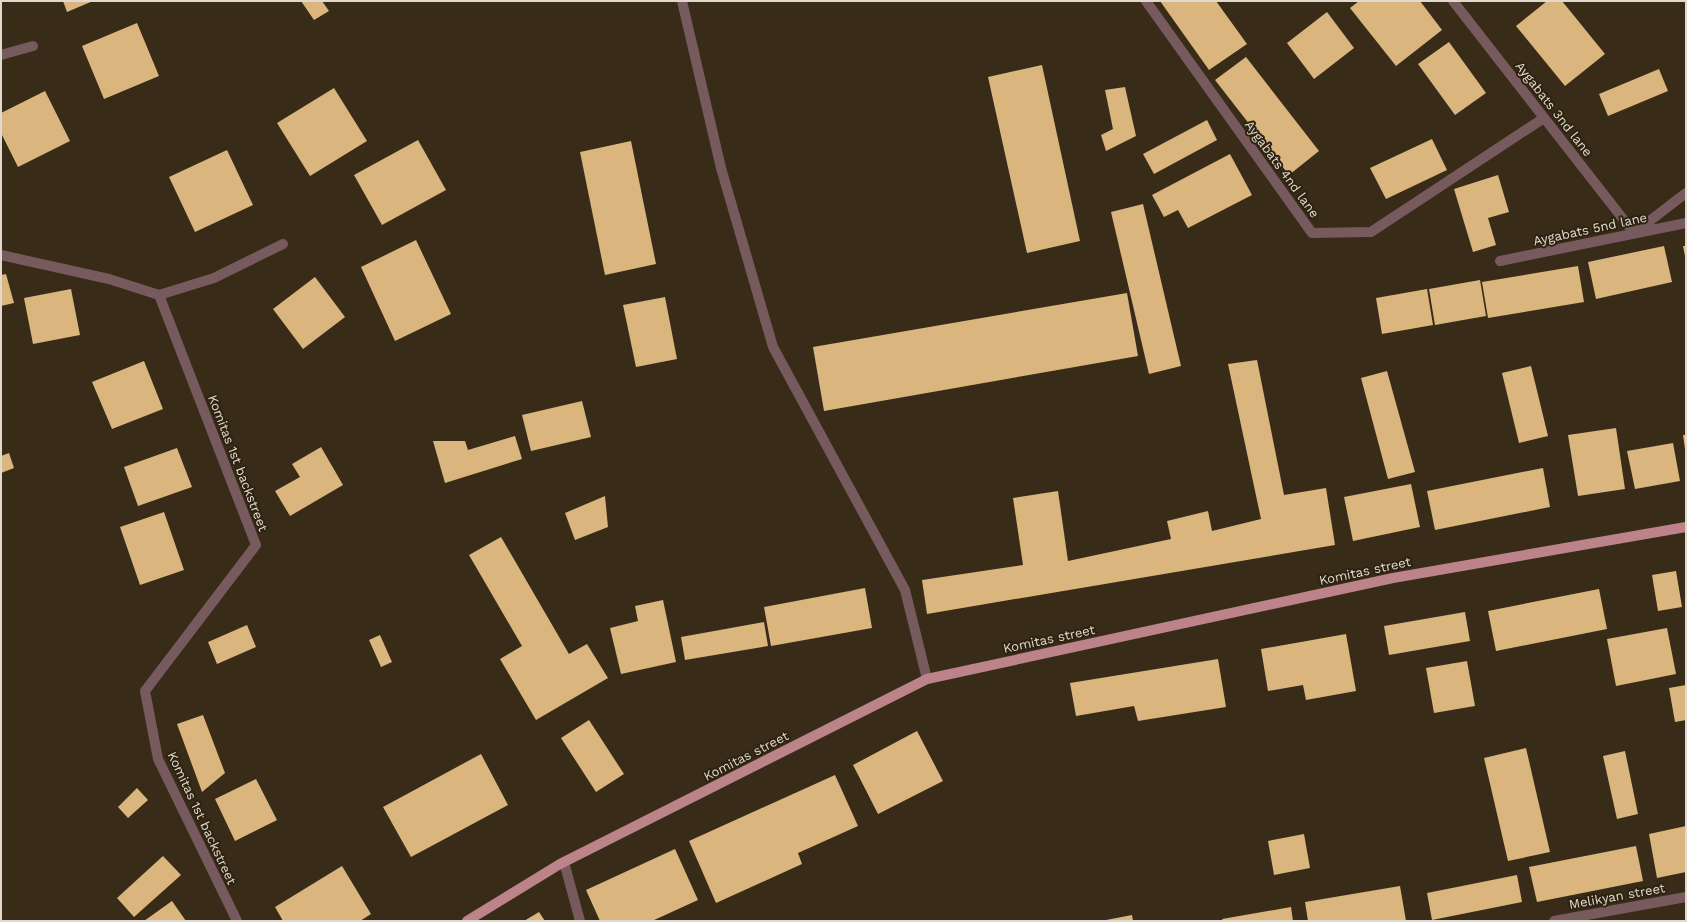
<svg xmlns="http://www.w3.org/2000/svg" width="1687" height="922" font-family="'Work Sans',sans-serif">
	<rect width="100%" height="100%" fill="#382c19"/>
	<path fill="#dab57e" d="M 63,1 L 93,1 L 67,12 Z
		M 301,1 L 322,1 L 329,11 L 314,20 Z
		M 1160,1 L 1216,1 L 1247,44 L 1209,70 Z
		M 1359,1 L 1420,1 L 1442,30 L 1396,66 L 1350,8 Z
		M 1547,1 L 1562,1 L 1605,54 L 1565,86 L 1516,26 Z
		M 1327,12 L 1354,48 L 1314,79 L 1287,43 Z
		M 137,23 L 159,76 L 104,99 L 82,46 Z
		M 1449,42 L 1486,93 L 1455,115 L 1418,64 Z
		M 1246,57 L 1319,151 L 1289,175 L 1215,80 Z
		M 1042,65 L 1080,241 L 1027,253 L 988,77 Z
		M 1659,69 L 1668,91 L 1608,116 L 1599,94 Z
		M 1125,87 L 1136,136 L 1106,151 L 1101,135 L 1113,129 L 1105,90 Z
		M 334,88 L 367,141 L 310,176 L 277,123 Z
		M 45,91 L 70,141 L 18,167 L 1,133 L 1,113 Z
		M 1207,120 L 1217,140 L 1154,174 L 1143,154 Z
		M 1432,139 L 1447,170 L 1386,199 L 1370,168 Z
		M 418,140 L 446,190 L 382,225 L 354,175 Z
		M 631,141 L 656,264 L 605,275 L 580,152 Z
		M 227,150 L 253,205 L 195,232 L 169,177 Z
		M 1230,154 L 1252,195 L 1188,228 L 1178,210 L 1164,217 L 1152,195 Z
		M 1498,175 L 1509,212 L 1488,218 L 1496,245 L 1473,252 L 1454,189 Z
		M 1143,204 L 1181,366 L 1149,374 L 1111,212 Z
		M 416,240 L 451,314 L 395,341 L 361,267 Z
		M 1664,246 L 1672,282 L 1596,299 L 1588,262 Z
		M 1683,246 L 1686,246 L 1686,256 L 1685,256 Z
		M 1578,266 L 1584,302 L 1488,318 L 1482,282 Z
		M 6,274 L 14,303 L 1,306 L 1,275 Z
		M 315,277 L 345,317 L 303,349 L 273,309 Z
		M 1480,280 L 1486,316 L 1435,325 L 1429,289 Z
		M 71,289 L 80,335 L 33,344 L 24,298 Z
		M 1427,289 L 1433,325 L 1382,334 L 1376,298 Z
		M 1127,293 L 1138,356 L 824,411 L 813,347 Z
		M 665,297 L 677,359 L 636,367 L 623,305 Z
		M 1257,360 L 1284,495 L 1326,488 L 1335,545 L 927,614 L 922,580 L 1023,565 L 1013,498 L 1058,491 L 1068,561 L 1171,539 L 1167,521 L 1208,511 L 1212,531 L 1261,519 L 1228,364 Z
		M 144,361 L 163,409 L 112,429 L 92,382 Z
		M 1531,366 L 1548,436 L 1519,443 L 1502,373 Z
		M 1387,371 L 1415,472 L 1388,479 L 1361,378 Z
		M 582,401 L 591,437 L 531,451 L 522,415 Z
		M 1616,428 L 1625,489 L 1578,496 L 1568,435 Z
		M 1683,435 L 1686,435 L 1686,449 L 1685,449 Z
		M 515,436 L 522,459 L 445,483 L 433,441 L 465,441 L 468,450 Z
		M 1673,443 L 1680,481 L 1635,489 L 1627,451 Z
		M 321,447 L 343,485 L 290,516 L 275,491 L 300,477 L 292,464 Z
		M 177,448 L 192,487 L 138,506 L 124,467 Z
		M 9,453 L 14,468 L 1,473 L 1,456 Z
		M 1543,468 L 1550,507 L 1435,530 L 1427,491 Z
		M 1411,484 L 1420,527 L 1353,541 L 1344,497 Z
		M 605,496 L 608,527 L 575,540 L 565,513 Z
		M 164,512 L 184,570 L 140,585 L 120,527 Z
		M 501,537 L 569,654 L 587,644 L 608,678 L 536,720 L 500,659 L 522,646 L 469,555 Z
		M 1676,571 L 1682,607 L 1658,611 L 1652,575 Z
		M 865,588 L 872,628 L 771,646 L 764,607 Z
		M 1599,589 L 1607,629 L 1496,651 L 1488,611 Z
		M 663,600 L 676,662 L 621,674 L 610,628 L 638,621 L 635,606 Z
		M 1465,612 L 1470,641 L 1389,655 L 1384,626 Z
		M 764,622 L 768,646 L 685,660 L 681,637 Z
		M 247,625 L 256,647 L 217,664 L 208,642 Z
		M 1667,628 L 1676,674 L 1616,686 L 1607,639 Z
		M 1346,634 L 1356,691 L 1306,700 L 1303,685 L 1268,691 L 1261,649 Z
		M 380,635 L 392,662 L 381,667 L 369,640 Z
		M 1218,659 L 1226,707 L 1138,721 L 1134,706 L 1076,716 L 1070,683 Z
		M 1467,661 L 1475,706 L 1434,713 L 1426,668 Z
		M 1686,685 L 1686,720 L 1675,722 L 1669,688 Z
		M 203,715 L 225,773 L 202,792 L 177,724 Z
		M 589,720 L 624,774 L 596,792 L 561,738 Z
		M 917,731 L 943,781 L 878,814 L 853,765 Z
		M 1526,748 L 1550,852 L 1508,861 L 1484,758 Z
		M 1625,751 L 1638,814 L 1617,819 L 1603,756 Z
		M 481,754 L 508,805 L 411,857 L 383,807 Z
		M 835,775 L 858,826 L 798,853 L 802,864 L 716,903 L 689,841 Z
		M 256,779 L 277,820 L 235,841 L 215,799 Z
		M 137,788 L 148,800 L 128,818 L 118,807 Z
		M 1686,826 L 1686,872 L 1657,878 L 1649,834 Z
		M 1304,834 L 1310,868 L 1274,875 L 1268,841 Z
		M 1636,846 L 1643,881 L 1537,902 L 1529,867 Z
		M 675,849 L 698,900 L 652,921 L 600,921 L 586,890 Z
		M 163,856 L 181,875 L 134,917 L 117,898 Z
		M 342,866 L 371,914 L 360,921 L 283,921 L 275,907 Z
		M 1517,875 L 1522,902 L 1432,920 L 1427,893 Z
		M 1400,886 L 1406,921 L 1308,921 L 1305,902 Z
		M 172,901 L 186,921 L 144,921 Z
		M 1291,907 L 1293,921 L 1223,921 L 1222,919 Z
		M 539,912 L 545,921 L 524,921 Z
		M 1132,915 L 1133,921 L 1106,921 L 1106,920 Z"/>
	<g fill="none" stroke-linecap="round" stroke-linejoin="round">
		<path stroke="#765a5d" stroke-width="10" d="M 682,1 L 721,168 L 773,347 L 905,590 L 927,679
			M 1146,1 L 1312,233 L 1371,232 L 1544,118
			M 1453,1 L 1634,233 L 1686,193
			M 1,55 L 33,46
			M 1,255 L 109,279 L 159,295 L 256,545 L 145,691 L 158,759 L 237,921
			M 1500,261 L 1686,223
			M 159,295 L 214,278 L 283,244
			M 564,862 L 580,921
			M 1554,921 L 1686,897"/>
		<path stroke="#bc838a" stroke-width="10" d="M 467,921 L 560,864 L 927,679 L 1393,578 L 1686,527"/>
	</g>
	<g text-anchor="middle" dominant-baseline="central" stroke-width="4" stroke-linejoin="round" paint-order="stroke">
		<g font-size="13" fill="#e1d9cd" stroke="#2e2210">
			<text transform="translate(1554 109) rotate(52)">Aygabats 3nd lane</text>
			<text transform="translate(1282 169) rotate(54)">Aygabats 4nd lane</text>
			<text transform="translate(1590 229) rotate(-12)">Aygabats 5nd lane</text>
			<text transform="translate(238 463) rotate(69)">Komitas 1st backstreet</text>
			<text transform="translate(1365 571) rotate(-12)">Komitas street</text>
			<text transform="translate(1049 639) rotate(-12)">Komitas street</text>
			<text transform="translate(746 756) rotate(-27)">Komitas street</text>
			<text transform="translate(202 818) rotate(65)">Komitas 1st backstreet</text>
			<text transform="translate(1617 896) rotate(-10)">Melikyan street</text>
		</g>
	</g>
	<rect width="1687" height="922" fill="none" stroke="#e1d9cd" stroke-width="4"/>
</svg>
